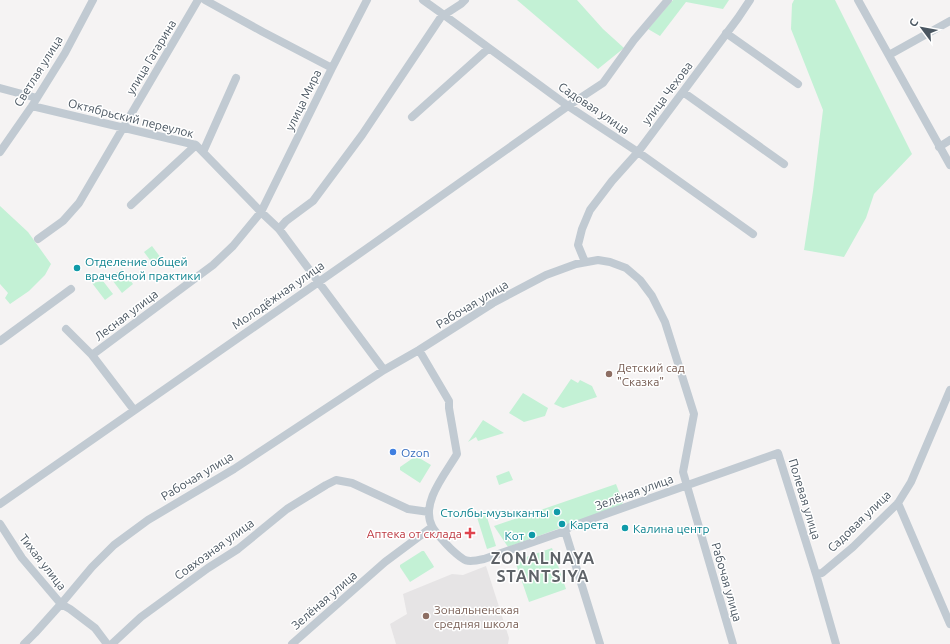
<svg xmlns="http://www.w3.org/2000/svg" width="950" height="644" font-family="Ubuntu,sans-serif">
	<rect width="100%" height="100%" fill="#f5f3f3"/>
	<path fill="#e6e4e5" d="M 486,566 L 509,638 L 508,644 L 396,644 L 390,624 L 407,614 L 403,594 L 452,574 L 463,575 Z"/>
	<path fill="#c3f1d5" d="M 517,0 L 577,0 L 603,29 L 624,48 L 598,69 Z
		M 673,0 L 729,0 L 723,9 L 686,2 L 660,36 L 648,29 Z
		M 794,0 L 835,0 L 912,154 L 874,194 L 866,218 L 844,257 L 804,250 L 813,191 L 823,110 L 791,29 L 792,4 Z
		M 0,206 L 28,232 L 51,264 L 45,275 L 29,291 L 10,304 L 5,298 L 8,293 L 0,284 Z
		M 152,246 L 161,258 L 153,264 L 144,252 Z
		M 122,269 L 133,284 L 122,293 L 110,277 Z
		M 103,281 L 113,294 L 105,300 L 92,283 Z
		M 571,379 L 578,383 L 580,380 L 592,386 L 597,397 L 563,408 L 554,404 Z
		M 523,393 L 548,408 L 545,416 L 524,422 L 509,413 Z
		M 483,420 L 504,433 L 478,441 L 476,437 L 468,442 Z
		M 416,456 L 431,465 L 420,483 L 400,470 L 400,467 Z
		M 509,471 L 513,480 L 499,485 L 496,476 Z
		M 616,484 L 623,502 L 621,506 L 508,547 L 494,526 Z
		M 485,511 L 496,546 L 487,549 L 476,514 Z
		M 552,548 L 566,589 L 529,602 L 515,561 Z
		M 424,551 L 433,565 L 434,567 L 410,582 L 400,567 L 400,565 L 422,551 Z"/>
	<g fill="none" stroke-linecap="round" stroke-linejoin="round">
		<path stroke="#c1cad2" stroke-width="8" d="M 205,0 L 263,32 L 332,68
			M 423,0 L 444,15 L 568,106 L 638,152 L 753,234
			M 858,0 L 950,165
			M 444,15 L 461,4 L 465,0
			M 726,33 L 798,84
			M 889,55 L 950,21
			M 0,88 L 37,98
			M 683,92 L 784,164
			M 32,106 L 196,145 L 261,212 L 279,229 L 384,370
			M 412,117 L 489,48
			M 939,147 L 950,140
			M 0,152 L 32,106 L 65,53 L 93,0
			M 203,152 L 236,78
			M 131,205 L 196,145
			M 279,229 L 286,221 L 313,201 L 362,135 L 443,14
			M 38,239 L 63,221 L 79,203 L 198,0
			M 585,262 L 578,245 L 582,229 L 590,210 L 612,181 L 638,152 L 738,18 L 750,0
			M 66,329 L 92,355 L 134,410
			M 0,341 L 71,289
			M 419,350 L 449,401 L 449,408 L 457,454 C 446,473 420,503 432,526 C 434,531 447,545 451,549 C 465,562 466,563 484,559 L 565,531 L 570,527 L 603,515 L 778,453 L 816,574 L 836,644
			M 92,355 L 213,265 L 233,246 L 261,212 L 332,68 L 367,0
			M 898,503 L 950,624
			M 0,504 L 366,249 L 568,106 L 603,83 L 634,40 L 668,0
			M 0,524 L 22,558 L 61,604 L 70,609 L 95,628 L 107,644
			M 565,531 L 600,644
			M 816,574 L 822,573 L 853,547 L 898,503 L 911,482 L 950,390
			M 24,644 L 35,633 L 61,604 L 92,567 L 114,545 L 148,520 L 234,469 L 384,370 L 419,350 L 493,303 L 546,275 L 576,264 L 598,260 L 610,262 L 626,268 L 640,280 L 652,296 L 665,322 L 694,414 L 683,472 L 733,644
			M 113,644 L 113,643 L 141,617 L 208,568 L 238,549 L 287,509 L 326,485 L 336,480 L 352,483 L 408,509 L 429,512
			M 292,644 L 385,562 L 432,527"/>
	</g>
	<g fill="#0f9aa8" stroke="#fff" stroke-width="1.5">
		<circle cx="77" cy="268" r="4"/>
		<circle cx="557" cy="512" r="4"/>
		<circle cx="562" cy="524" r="4"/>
		<circle cx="625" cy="528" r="4"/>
		<circle cx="532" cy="535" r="4"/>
	</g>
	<g fill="#8d6e63" stroke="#fff" stroke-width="1.5">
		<circle cx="609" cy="374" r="4"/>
		<circle cx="426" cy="616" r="4"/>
	</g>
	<circle fill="#3f7fe0" stroke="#fff" stroke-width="1.5" cx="393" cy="452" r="4"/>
	<path fill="#e0444e" stroke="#fff" stroke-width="1.5" d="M468 527h4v4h4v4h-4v4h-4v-4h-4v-4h4z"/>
	<g text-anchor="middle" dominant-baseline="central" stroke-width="3" stroke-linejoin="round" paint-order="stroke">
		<g font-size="12" fill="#4a5661" stroke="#fff">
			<text transform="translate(151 57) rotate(-59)">улица Гагарина</text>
			<text transform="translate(38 71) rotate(-58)">Светлая улица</text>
			<text transform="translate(667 93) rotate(-53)">улица Чехова</text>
			<text transform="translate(303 100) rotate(-64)">улица Мира</text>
			<text transform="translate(594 108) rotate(34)">Садовая улица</text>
			<text transform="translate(131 118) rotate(14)">Октябрьский переулок</text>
			<text transform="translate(278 295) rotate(-35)">Молодёжная улица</text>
			<text transform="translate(472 304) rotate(-31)">Рабочая улица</text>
			<text transform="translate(126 315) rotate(-37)">Лесная улица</text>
			<text transform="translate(197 476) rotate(-31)">Рабочая улица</text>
			<text transform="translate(634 492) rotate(-20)">Зелёная улица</text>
			<text transform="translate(805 499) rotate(73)">Полевая улица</text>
			<text transform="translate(859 521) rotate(-44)">Садовая улица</text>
			<text transform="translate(214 549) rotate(-36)">Совхозная улица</text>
			<text transform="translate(43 562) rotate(52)">Тихая улица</text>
			<text transform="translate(727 582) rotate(74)">Рабочая улица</text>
			<text transform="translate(324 600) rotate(-41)">Зелёная улица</text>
		</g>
		<g font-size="12" fill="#0d838f" stroke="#fff" text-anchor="start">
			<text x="85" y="261">Отделение общей<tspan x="85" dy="14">врачебной практики</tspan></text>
			<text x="549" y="512" text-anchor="end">Столбы-музыканты</text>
			<text x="570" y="524">Карета</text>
			<text x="633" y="528">Калина центр</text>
			<text x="524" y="535" text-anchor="end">Кот</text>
		</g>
		<g font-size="12" fill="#785e54" stroke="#fff" text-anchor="start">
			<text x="617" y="367">Детский сад<tspan x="617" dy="14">"Сказка"</tspan></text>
			<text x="434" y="609">Зональненская<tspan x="434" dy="14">средняя школа</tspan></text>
		</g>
		<g font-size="12" fill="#366cbe" stroke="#fff" text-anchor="start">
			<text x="401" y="452">Ozon</text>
		</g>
		<g font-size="12" fill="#be3a42" stroke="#fff" text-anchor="end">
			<text x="462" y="533">Аптека от склада</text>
		</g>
		<g font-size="16" font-weight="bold" letter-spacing="1" fill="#5f6368" stroke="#fff">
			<text x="543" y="558">ZONALNAYA<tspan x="543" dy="18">STANTSIYA</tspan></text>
		</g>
	</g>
	<g transform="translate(922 28) rotate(302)" stroke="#ffffff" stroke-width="3" paint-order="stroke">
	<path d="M0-3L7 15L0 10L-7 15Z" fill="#4a5661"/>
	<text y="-6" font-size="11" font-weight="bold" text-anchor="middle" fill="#4a5661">С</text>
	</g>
</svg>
